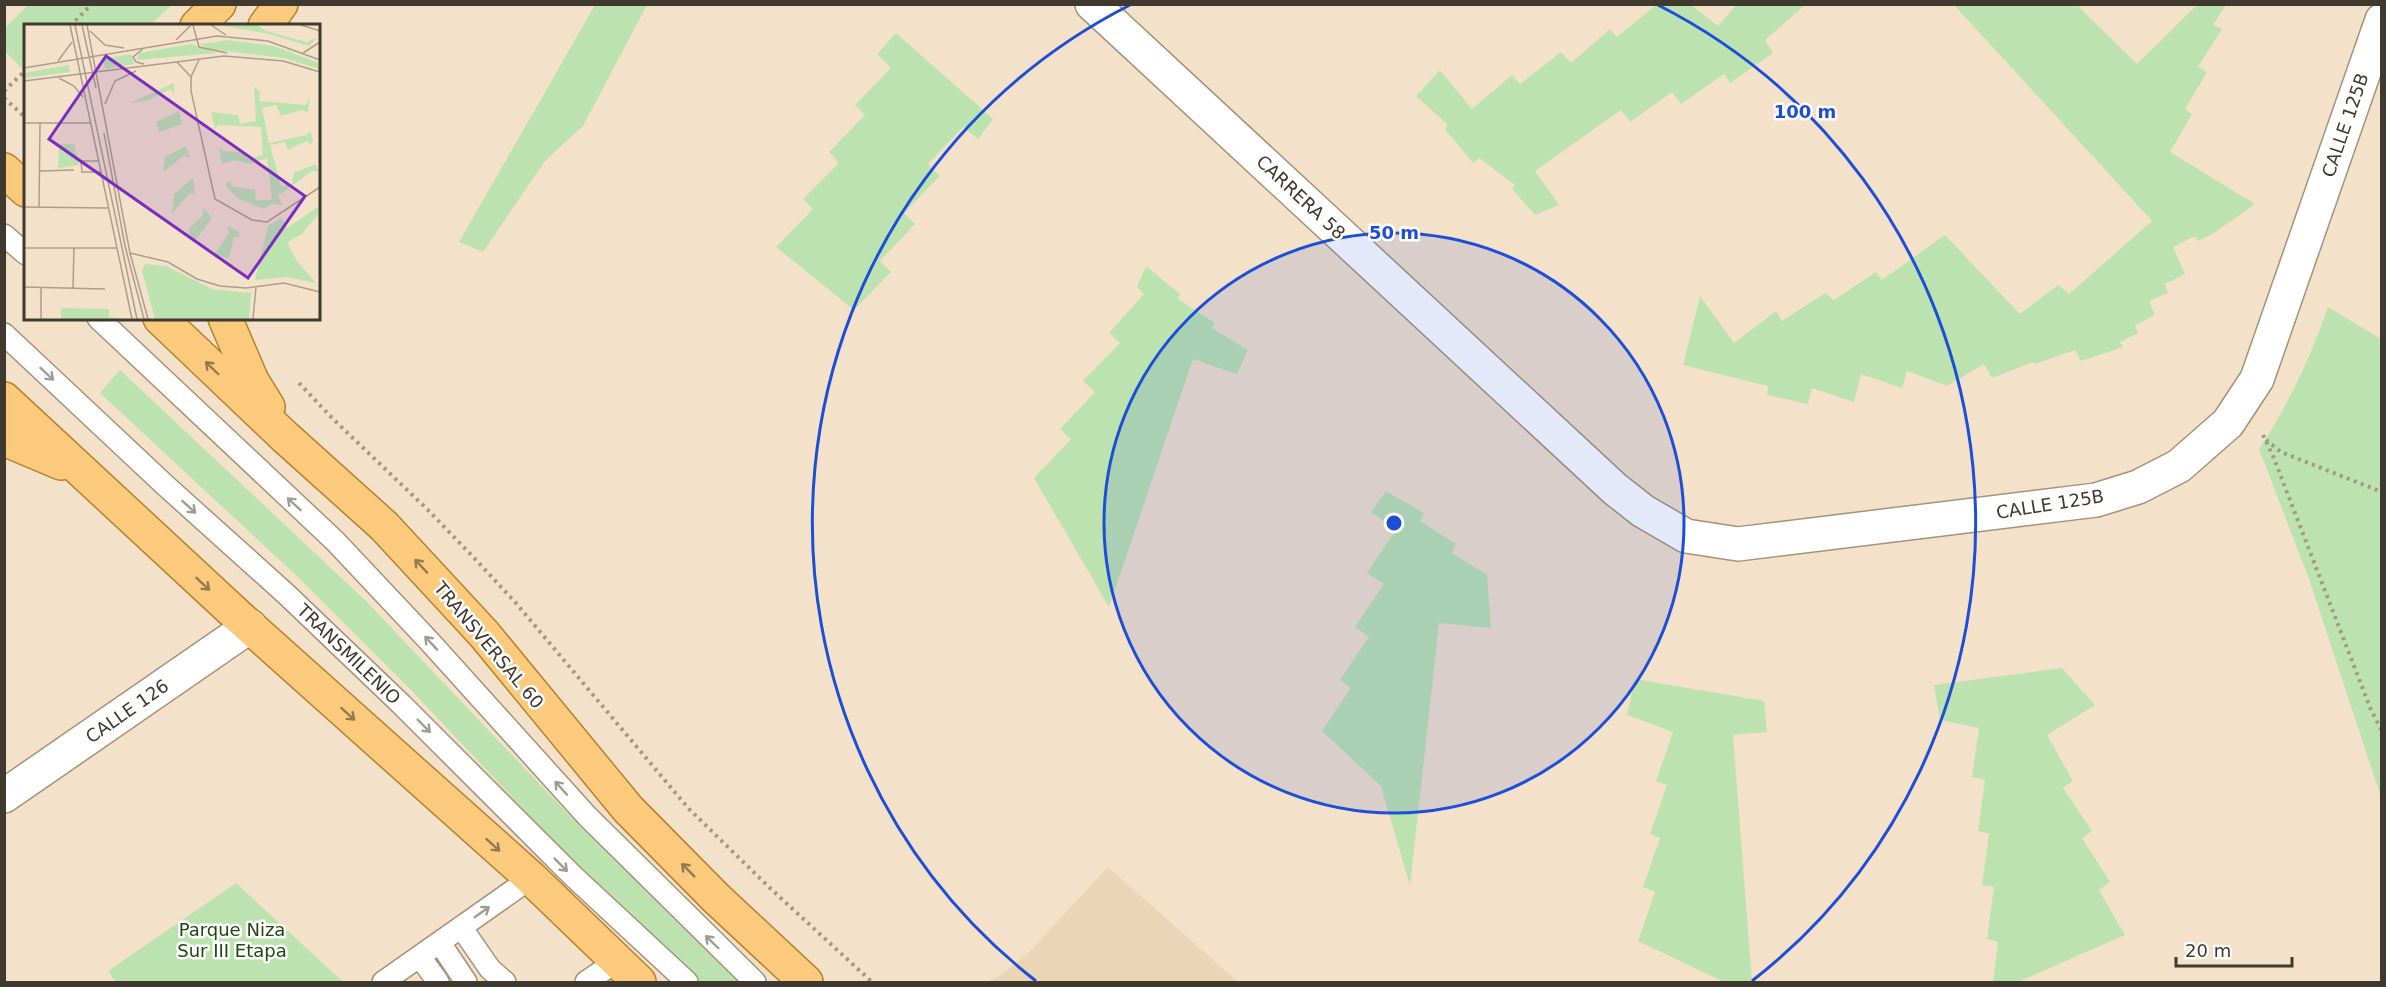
<svg xmlns="http://www.w3.org/2000/svg" width="2386" height="987" font-family="'DejaVu Sans',sans-serif">
	<rect width="100%" height="100%" fill="#f4e1c9"/>
	<path fill="#ecd5b6" d="M 1108,867 L 1238,982 L 987,982 L 1001,975 L 1030,951 Z"/>
	<path fill="#bce3af" d="M 28,5 L 28,4 L 172,5 L 150,25 L 26,26 L 25,72 L 5,51 L 4,29 Z
		M 595,5 L 647,5 L 583,126 L 545,161 L 483,252 L 459,242 Z
		M 1803,5 L 1804,6 L 1765,40 L 1773,53 L 1730,83 L 1724,74 L 1681,104 L 1672,92 L 1630,122 L 1621,110 L 1535,171 L 1559,205 L 1535,215 L 1512,189 L 1515,185 L 1479,158 L 1473,163 L 1445,129 L 1448,125 L 1416,96 L 1440,70 L 1472,109 L 1512,75 L 1520,84 L 1561,52 L 1571,63 L 1610,29 L 1617,37 L 1656,5 L 1691,5 L 1718,26 L 1736,5 Z
		M 1954,5 L 2077,5 L 2137,64 L 2197,5 L 2226,5 L 2213,25 L 2222,29 L 2198,67 L 2207,72 L 2185,109 L 2192,114 L 2170,152 L 2255,204 L 2214,233 L 2198,241 L 2195,236 L 2173,247 L 2185,274 L 2165,284 L 2168,293 L 2149,301 L 2155,315 L 2135,325 L 2138,333 L 2120,342 L 2123,347 L 2081,361 L 2075,350 L 2035,364 L 2033,362 L 1992,378 L 1984,364 L 1947,386 L 1907,371 L 1902,388 L 1861,374 L 1854,402 L 1812,388 L 1808,404 L 1767,395 L 1768,386 L 1683,365 L 1700,296 L 1734,343 L 1776,311 L 1782,321 L 1825,293 L 1834,300 L 1876,272 L 1882,280 L 1945,235 L 2020,314 L 2058,285 L 2069,294 L 2152,221 Z
		M 896,33 L 993,119 L 978,139 L 963,127 L 928,164 L 940,176 L 904,213 L 915,224 L 880,261 L 891,272 L 854,310 L 776,247 L 813,209 L 803,199 L 839,163 L 829,152 L 865,115 L 855,105 L 891,68 L 877,54 Z
		M 1146,266 L 1180,294 L 1178,299 L 1215,323 L 1212,328 L 1248,350 L 1237,374 L 1193,359 L 1109,607 L 1034,478 L 1071,439 L 1060,429 L 1095,392 L 1083,381 L 1120,343 L 1109,333 L 1144,294 L 1137,287 Z
		M 2328,307 L 2381,339 L 2381,797 L 2309,579 L 2259,449 C 2289,404 2310,358 2328,307 Z
		M 120,370 L 366,601 L 567,813 L 740,982 L 701,982 L 579,868 L 412,691 L 300,579 L 100,393 Z
		M 1386,491 L 1424,513 L 1420,521 L 1456,544 L 1452,553 L 1487,575 L 1491,628 L 1439,623 L 1410,886 L 1381,786 L 1322,731 L 1351,688 L 1340,680 L 1369,637 L 1355,627 L 1384,584 L 1367,573 L 1396,530 L 1371,512 Z
		M 2062,668 L 2095,705 L 2047,735 L 2073,781 L 2063,788 L 2092,831 L 2082,838 L 2110,882 L 2099,890 L 2125,935 L 2018,982 L 1993,982 L 1998,942 L 1987,939 L 1994,887 L 1982,885 L 1989,834 L 1978,831 L 1985,780 L 1972,777 L 1979,728 L 1940,720 L 1934,685 Z
		M 1635,679 L 1764,701 L 1767,732 L 1733,735 L 1752,982 L 1724,982 L 1638,941 L 1655,892 L 1643,887 L 1660,838 L 1650,834 L 1667,785 L 1656,781 L 1673,732 L 1627,715 Z
		M 236,883 L 343,982 L 116,982 L 108,971 Z"/>
	<g fill="none" stroke-linecap="round" stroke-linejoin="round">
		<g stroke="#a4937c" stroke-width="24">
			<path id="lane" d="M 4,235 L 26,254
				M 98,318 L 335,541 L 430,642 L 587,816 L 755,982
				M 4,334 L 166,486 L 286,594 L 401,704 L 573,876 L 687,982
				M 461,927 L 490,969 L 505,982
				M 440,943 L 466,982
				M 420,957 L 438,982
				M 383,982 L 531,878
				M 586,982 L 617,961"/>
		</g>
		<g stroke="#a4937c" stroke-width="36">
			<path id="street" d="M 1092,4 L 1615,489 L 1643,511 L 1686,536 L 1738,544 L 2096,500 L 2138,487 L 2179,466 L 2228,423 L 2257,379 L 2382,20
				M 4,796 L 250,626"/>
		</g>
		<g stroke="#b8802a" stroke-width="36">
			<path id="primary" d="M 197,26 L 219,4
				M 265,26 L 281,4
				M 4,170 L 26,190
				M 160,318 L 285,437 L 384,526 L 484,634 L 628,809 L 716,898 L 806,982
				M 225,318 L 252,381 L 268,407
				M 4,399 L 239,617 L 531,878 L 639,982
				M 4,439 L 61,463"/>
		</g>
		<path stroke="#a49785" stroke-width="4" stroke-dasharray="3 4.5" stroke-linecap="butt" d="M 70,26 L 92,4
			M 4,91 L 26,70
			M 4,98 L 26,118
			M 299,383 L 333,419 L 427,509 L 478,562 L 515,602 L 689,809 L 772,890 L 872,982
			M 2263,435 L 2273,456 L 2371,710 L 2382,731
			M 2266,440 L 2281,452 L 2382,492"/>
		<use href="#lane" stroke="#fff" stroke-width="21"/>
		<use href="#street" stroke="#fff" stroke-width="33"/>
		<use href="#primary" stroke="#fbca7d" stroke-width="33"/>
	</g>
	<defs><path id="oneway-shaft" d="M-6 0H5M1.5-3L5.5 0L1.5 3" fill="none" stroke-width="1.6" stroke-linecap="round" stroke-linejoin="round" transform="scale(1.5)"/></defs>
	<g stroke="#947a52">
		<use href="#oneway-shaft" transform="translate(212 368) rotate(-136)"/>
		<use href="#oneway-shaft" transform="translate(421 566) rotate(-133)"/>
		<use href="#oneway-shaft" transform="translate(203 584) rotate(43)"/>
		<use href="#oneway-shaft" transform="translate(348 714) rotate(42)"/>
		<use href="#oneway-shaft" transform="translate(493 845) rotate(42)"/>
		<use href="#oneway-shaft" transform="translate(688 870) rotate(-135)"/>
	</g>
	<g stroke="#a09c97">
		<use href="#oneway-shaft" transform="translate(47 374) rotate(43)"/>
		<use href="#oneway-shaft" transform="translate(294 504) rotate(-137)"/>
		<use href="#oneway-shaft" transform="translate(189 507) rotate(42)"/>
		<use href="#oneway-shaft" transform="translate(431 643) rotate(-133)"/>
		<use href="#oneway-shaft" transform="translate(424 726) rotate(45)"/>
		<use href="#oneway-shaft" transform="translate(561 788) rotate(-132)"/>
		<use href="#oneway-shaft" transform="translate(561 865) rotate(45)"/>
		<use href="#oneway-shaft" transform="translate(482 912) rotate(-35)"/>
		<use href="#oneway-shaft" transform="translate(712 942) rotate(-136)"/>
	</g>
	<circle cx="1394" cy="523" r="290" fill="#1d4ed8" fill-opacity=".12"/>
	<g fill="none" stroke="#1d4ed8" stroke-width="3">
		<circle cx="1394" cy="523" r="290"/>
		<path d="M1036 981A581 581 0 0 1 1130 5M1658 5A581 581 0 0 1 1752 981"/>
	</g>
	<g text-anchor="middle" dominant-baseline="central" stroke-width="5" stroke-linejoin="round" paint-order="stroke">
		<g font-size="18" fill="#40392f" stroke="#fff">
			<text transform="translate(2345 125) rotate(-71)">CALLE 125B</text>
			<text transform="translate(1301 197) rotate(43)">CARRERA 58</text>
			<text transform="translate(2050 504) rotate(-9)">CALLE 125B</text>
			<text transform="translate(489 645) rotate(50)">TRANSVERSAL 60</text>
			<text transform="translate(349 654) rotate(44)">TRANSMILENIO</text>
			<text transform="translate(127 711) rotate(-35)">CALLE 126</text>
		</g>
		<g font-size="18" fill="#20470f" stroke="#fff">
			<text x="232" y="929">Parque Niza<tspan x="232" dy="21">Sur III Etapa</tspan></text>
		</g>
	</g>
	<g transform="translate(24 24)">
		<rect width="296" height="296" fill="#f4e1c9"/>
		<path d="M 195,1 L 233,1 L 242,7 L 283,18 L 294,13 L 285,22 L 245,10 ZM 204,16 L 250,22 L 295,39 L 295,45 L 260,34 L 185,25 L 176,20 ZM 167,20 L 193,29 L 113,36 L 115,29 ZM 107,30 L 110,40 L 81,45 L 79,35 ZM 45,41 L 46,48 L 0,54 L 0,49 ZM 150,59 L 150,71 L 147,65 L 123,77 L 106,79 ZM 230,62 L 236,68 L 235,77 L 282,81 L 286,72 L 284,88 L 278,86 L 257,92 L 252,81 L 238,84 L 245,119 L 283,111 L 286,107 L 289,116 L 287,121 L 283,117 L 264,126 L 261,118 L 246,121 L 257,162 L 268,160 L 270,149 L 291,140 L 295,147 L 288,147 L 254,172 L 258,181 L 249,180 L 239,185 L 213,174 L 201,161 L 207,156 L 207,162 L 231,166 L 232,176 L 248,176 L 243,134 L 227,140 L 211,136 L 198,140 L 195,123 L 199,127 L 222,129 L 224,135 L 239,131 L 237,103 L 194,101 L 191,105 L 187,88 L 214,91 L 216,100 L 232,97 ZM 155,87 L 158,100 L 135,108 L 132,98 ZM 35,120 L 50,120 L 55,141 L 34,144 ZM 162,122 L 166,134 L 160,132 L 139,148 L 141,133 ZM 169,154 L 171,171 L 166,169 L 148,189 L 150,170 ZM 295,182 L 295,189 L 278,210 L 263,218 L 273,237 L 292,259 L 263,253 L 231,256 L 244,202 L 258,194 L 263,204 ZM 179,184 L 188,194 L 170,218 L 164,206 L 179,191 ZM 203,202 L 215,208 L 216,213 L 210,213 L 205,234 L 190,231 L 205,209 ZM 121,240 L 142,242 L 188,265 L 227,269 L 225,295 L 131,295 L 118,247 ZM 37,284 L 85,285 L 85,293 L 100,295 L 37,295 Z" fill="#bce3af"/>
		<path fill="none" stroke="#ac9e8b" stroke-width="1.5" d="M 46,1 L 108,295M 51,1 L 113,295M 58,1 L 72,64M 63,1 L 106,229 L 124,295M 169,1 L 175,23 L 203,29M 187,1 L 202,11M 277,1 L 296,7M 66,7 L 81,21 L 100,24M 152,16 L 167,1M 119,25 L 109,33 L 112,38 L 120,40M 279,29 L 296,18M 175,36 L 167,53 L 167,67 L 191,175 L 228,196 L 243,198 L 296,163M 34,37 L 48,18M 153,38 L 167,53M 0,44 L 193,12 L 244,17 L 296,36M 35,54 L 50,62 L 59,73M 0,57 L 200,32 L 259,37 L 296,48M 81,80 L 91,57 L 112,47M 0,99 L 67,99M 80,109 L 101,222 L 120,295M 75,137 L 57,137 L 58,148 L 78,148M 16,147 L 50,146M 0,183 L 84,184M 15,184 L 16,99M 0,224 L 93,224M 106,229 L 144,238 L 173,255 L 196,262 L 222,264 L 260,259 L 296,268M 0,263 L 81,265M 49,264 L 50,224M 17,295 L 17,264M 229,295 L 232,263"/>
		<path fill="#7b2cbf" fill-opacity="0.15" stroke="#7b2cbf" stroke-width="3" d="M 82,32 L 281,172 L 224,254 L 25,115 Z"/>
		<rect width="296" height="296" fill="none" stroke="#40392f" stroke-width="3"/>
	</g>
	<circle cx="1394" cy="523" r="9" fill="#1d4ed8" stroke="#fff" stroke-width="3"/>
	<g font-size="18" text-anchor="middle" font-weight="bold" fill="#1d4ed8" stroke="#fff" stroke-width="5" stroke-linejoin="round" paint-order="stroke">
		<text x="1805" y="118">100 m</text>
		<text x="1394" y="239">50 m</text>
	</g>
	<rect width="2386" height="987" fill="none" stroke="#40392f" stroke-width="12"/>
	<path d="M2176 957v9h116v-9" fill="none" stroke="#40392f" stroke-width="3"/>
	<text x="2185" y="957" font-size="18" fill="#40392f" stroke="#ffffff" stroke-width="4.5" paint-order="stroke">20 m</text>
</svg>
